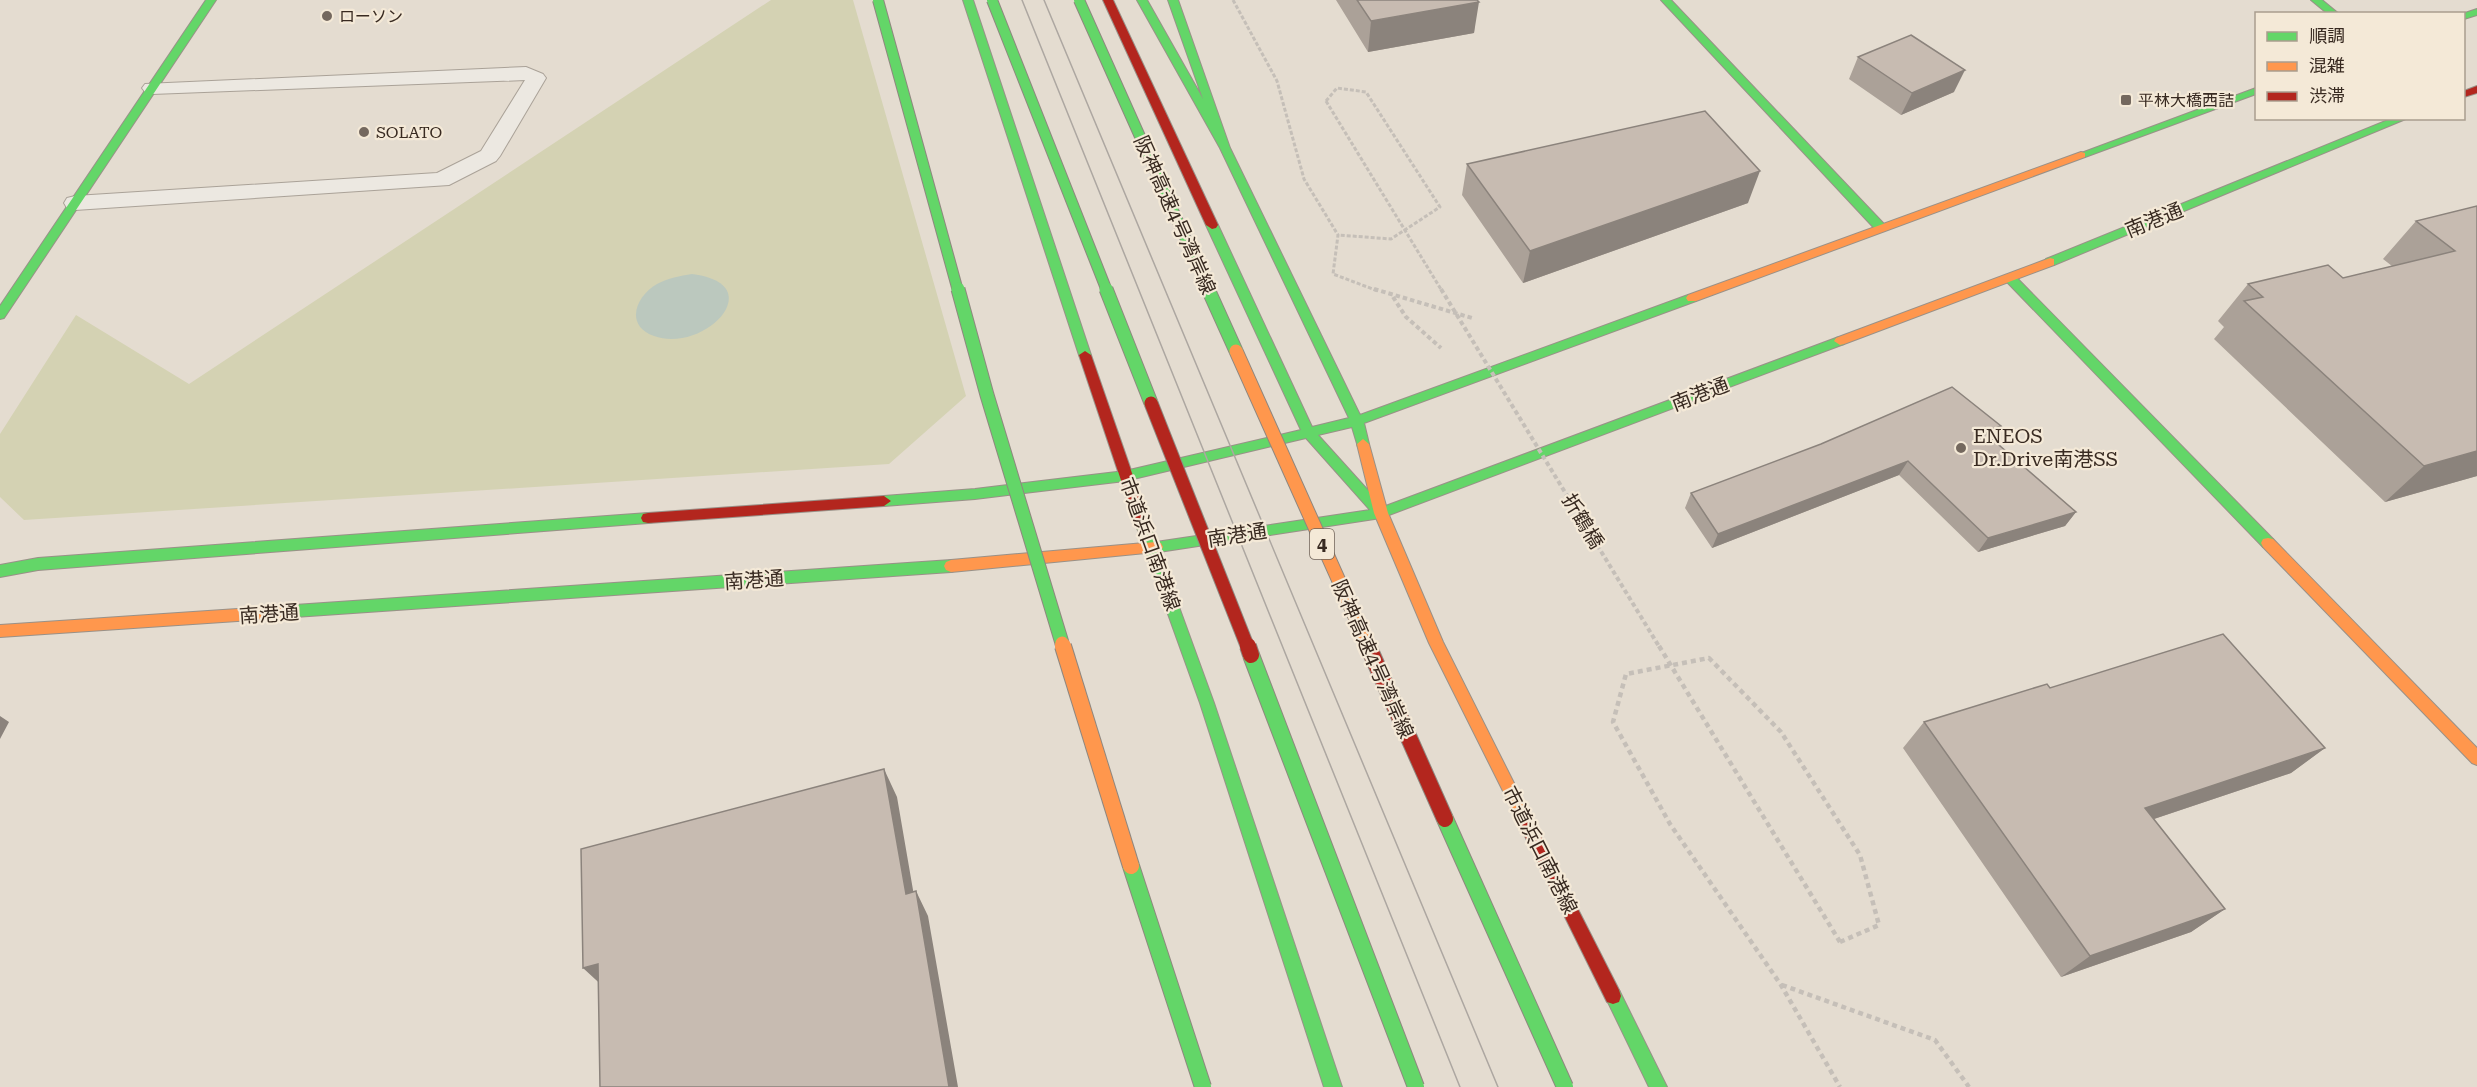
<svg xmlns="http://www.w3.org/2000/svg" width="2477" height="1087" font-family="'Roboto Serif','Noto Sans JP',serif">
	<rect width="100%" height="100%" fill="#e4dcd0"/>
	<path fill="#d4d2b3" d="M 771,0 L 853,0 L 966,396 L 889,464 L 24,520 L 0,497 L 0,434 L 76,315 L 189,384 Z"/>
	<path fill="#bbc8be" d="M 692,274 C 772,284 704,354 654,336 C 624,325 636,296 657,284 C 668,278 680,276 692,274 Z"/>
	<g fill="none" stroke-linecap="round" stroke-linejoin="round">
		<g stroke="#aaa298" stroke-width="2">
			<path id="lane" d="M 526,67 L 543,74 L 546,78 L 500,156 L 496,161 L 449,185 L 75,210 L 67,208 L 64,203 L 67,198 L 75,196 L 437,173 L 481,151 L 525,80 L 152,94 L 145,92 L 142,88 L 145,84 Z"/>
		</g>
		<g stroke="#999188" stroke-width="2">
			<path id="fast" d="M 206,0 L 216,0 L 4,318 L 0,319 L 0,306 Z
				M 963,0 L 973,0 L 1091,355 L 1089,358 L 1081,358 L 1079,355 Z
				M 1137,0 L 1147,0 L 1203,99 L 1168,0 L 1178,0 L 1230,148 L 1360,415 L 1688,295 L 1696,295 L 1698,298 L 1696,301 L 1364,423 L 1369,444 L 1368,447 L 1358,447 L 1352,427 L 1318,435 L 1383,507 L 1836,338 L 1840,337 L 1846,341 L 1844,344 L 1381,518 L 1159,552 L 1214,703 L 1342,1087 L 1324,1087 L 1200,703 L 1136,525 L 1138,521 L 1148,521 L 1156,542 L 1370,510 L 1306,438 L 1125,481 L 975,499 L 884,506 L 877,501 L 884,496 L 975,489 L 1125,471 L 1301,430 L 1206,225 L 1212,221 L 1218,225 L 1312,427 L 1349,418 L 1220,148 Z
				M 1661,0 L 1671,0 L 1884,224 L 1884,230 L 1876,230 Z
				M 2311,0 L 2322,0 L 2339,14 L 2328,14 Z
				M 2477,9 L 2477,15 L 2464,19 L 2462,14 Z
				M 2256,88 L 2256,94 L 2085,157 L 2077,157 L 2076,155 Z
				M 2393,118 L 2408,118 L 2054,265 L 2046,265 L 2044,262 L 2046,259 Z
				M 2010,274 L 2014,275 L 2273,539 L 2275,543 L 2273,547 L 2263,547 L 2006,281 L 2004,278 Z
				M 648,513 L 653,514 L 655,518 L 653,522 L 648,523 L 38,570 L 0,577 L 0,565 L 38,558 Z
				M 951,560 L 956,562 L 958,566 L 956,570 L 951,572 L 280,618 L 275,616 L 273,612 L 275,608 L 280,606 Z
				M 1613,988 L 1619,990 L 1667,1087 L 1649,1087 L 1605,996 L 1607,990 Z"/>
		</g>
		<g stroke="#999188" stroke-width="2">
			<path id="slow" d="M 2081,152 L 2085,153 L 2085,157 L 1696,301 L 1688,301 L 1686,298 L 1688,295 Z
				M 2050,258 L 2054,259 L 2054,265 L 1844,344 L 1840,345 L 1834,341 L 1836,338 Z
				M 1363,439 L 1369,444 L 1388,513 L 1443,642 L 1527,809 L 1530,814 L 1527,819 L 1522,821 L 1517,819 L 1429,643 L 1374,513 L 1357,444 Z
				M 2268,538 L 2273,539 L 2477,748 L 2477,765 L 2472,763 L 2263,547 L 2261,543 L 2263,539 Z
				M 1156,542 L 1161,543 L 1163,547 L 1161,551 L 1156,552 L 951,572 L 946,570 L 944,566 L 946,562 L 951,560 Z
				M 280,606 L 285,608 L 287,612 L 285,616 L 280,618 L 0,637 L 0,625 Z"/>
		</g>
		<g stroke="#999188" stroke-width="2">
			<path id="jam" d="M 1103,0 L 1113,0 L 1218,225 L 1216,228 L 1212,229 L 1206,225 Z
				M 2477,86 L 2477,93 L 2464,97 L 2464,91 Z
				M 1085,351 L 1091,355 L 1150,525 L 1148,529 L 1138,529 L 1136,525 L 1079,355 Z
				M 884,496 L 891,501 L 884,506 L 648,523 L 643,522 L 641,518 L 643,514 L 648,513 Z
				M 1522,807 L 1527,809 L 1619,990 L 1621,996 L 1619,1002 L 1613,1004 L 1607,1002 L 1514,814 L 1517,809 Z"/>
		</g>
		<path stroke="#c5bfb8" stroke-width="3" stroke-dasharray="4 2" stroke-linecap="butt" d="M 1233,0 L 1277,81 L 1304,179 L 1338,235 L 1333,274 L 1378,291
			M 1326,101 L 1337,88 L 1366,92 L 1440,207 L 1391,239 L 1338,235"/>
		<path stroke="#c5bfb8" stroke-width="4" stroke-dasharray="4.5 3" stroke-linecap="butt" d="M 1374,289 L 1472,318
			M 1393,297 L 1406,317 L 1441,348"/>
		<path stroke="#c5bfb8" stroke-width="4.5" stroke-dasharray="5 4" stroke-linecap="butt" d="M 1840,942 L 1879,925 L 1860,855 L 1781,732 L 1709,658 L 1626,674 L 1613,722 L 1670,824 L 1781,985 L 1840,1087
			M 1782,985 L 1935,1040 L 1969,1087"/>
		<use href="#lane" fill="#ece8e1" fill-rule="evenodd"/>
		<use href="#fast" fill="#63d668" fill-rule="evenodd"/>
		<use href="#slow" fill="#ff974d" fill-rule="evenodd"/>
		<use href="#jam" fill="#b3261e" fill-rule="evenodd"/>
		<path stroke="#ada7a1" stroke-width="1.5" d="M 1022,0 L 1460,1087
			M 1044,0 L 1498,1087"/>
		<g stroke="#8f877f" stroke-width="12" stroke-linecap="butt">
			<path id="fast-bridge-far2" d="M 878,0 L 958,291
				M 992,0 L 1107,291
				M 1079,0 L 1209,291"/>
		</g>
		<g stroke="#8f877f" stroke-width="15" stroke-linecap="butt">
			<path id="fast-bridge-far1" d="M 958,289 L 987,395 L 1062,643
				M 1106,289 L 1151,403
				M 1208,289 L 1236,351"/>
		</g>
		<g stroke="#8f877f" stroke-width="18" stroke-linecap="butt">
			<path id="fast-bridge" d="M 1251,655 L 1416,1087
				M 1445,819 L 1565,1087
				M 1131,866 L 1203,1087"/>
		</g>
		<g stroke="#8f877f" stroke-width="15" stroke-linecap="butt">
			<path id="slow-bridge-far1" d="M 1236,351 L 1369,648
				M 1062,643 L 1063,648"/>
		</g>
		<g stroke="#8f877f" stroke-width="18" stroke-linecap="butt">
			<path id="slow-bridge" d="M 1063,646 L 1131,866"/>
		</g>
		<g stroke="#8f877f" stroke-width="15" stroke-linecap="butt">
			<path id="jam-bridge-far1" d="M 1151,403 L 1248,648"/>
		</g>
		<g stroke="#8f877f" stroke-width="18" stroke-linecap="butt">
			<path id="jam-bridge" d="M 1248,646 L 1251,655
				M 1369,648 L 1445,819"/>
		</g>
		<path stroke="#c5bfb8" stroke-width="3" stroke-dasharray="4 2" stroke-linecap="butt" d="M 1326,101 L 1442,291"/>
		<path stroke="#c5bfb8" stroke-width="4" stroke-dasharray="4.5 3" stroke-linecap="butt" d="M 1441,289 L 1660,648"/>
		<path stroke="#c5bfb8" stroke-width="4.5" stroke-dasharray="5 4" stroke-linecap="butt" d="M 1659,646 L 1840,942"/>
		<use href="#fast-bridge-far2" stroke="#63d668" stroke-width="10"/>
		<use href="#fast-bridge-far1" stroke="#63d668" stroke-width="13"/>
		<use href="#fast-bridge" stroke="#63d668" stroke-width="16"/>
		<use href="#slow-bridge-far1" stroke="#ff974d" stroke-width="13"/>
		<use href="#slow-bridge" stroke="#ff974d" stroke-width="16"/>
		<use href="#jam-bridge-far1" stroke="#b3261e" stroke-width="13"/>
		<use href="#jam-bridge" stroke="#b3261e" stroke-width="16"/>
	</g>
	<path fill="#aba198" d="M 1336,0 L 1477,0 L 1474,33 L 1368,52 Z
		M 1858,57 L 1954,92 L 1901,115 L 1849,79 Z
		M 1467,164 L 1748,203 L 1523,283 L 1462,195 Z
		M 2477,206 L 2477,476 L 2385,502 L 2214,339 L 2224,327 L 2218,321 L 2248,284 L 2343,278 L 2392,266 L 2383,259 L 2416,221 Z
		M 1992,439 L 2076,512 L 2065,526 L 1978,552 L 1899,475 L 1712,548 L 1685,508 L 1691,493 Z
		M 2050,688 L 2325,748 L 2291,773 L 2154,819 L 2225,909 L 2191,932 L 2061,977 L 1903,748 L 1924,722 Z"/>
	<path fill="#8b837c" d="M 1479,2 L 1474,33 L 1368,52 L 1371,21 Z
		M 1965,70 L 1954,92 L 1901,115 L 1912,93 Z
		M 1760,171 L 1748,203 L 1523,283 L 1530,251 Z
		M 2001,426 L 1991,441 L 1984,432 Z
		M 2477,451 L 2477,476 L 2385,502 L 2424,466 Z
		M 1908,461 L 1899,475 L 1712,548 L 1718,534 Z
		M 2076,512 L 2065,526 L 1978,552 L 1988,538 Z
		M 0,716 L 9,722 L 0,739 Z
		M 2325,748 L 2291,773 L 2115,832 L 2145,808 Z
		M 884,769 L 897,797 L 918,919 L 906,894 Z
		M 916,891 L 928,916 L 958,1087 L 949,1087 Z
		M 2225,909 L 2191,932 L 2061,977 L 2090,956 Z
		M 598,964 L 608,991 L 583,968 Z"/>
	<path fill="#c7bbb1" stroke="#8b837c" stroke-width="1.5" d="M 1357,0 L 1477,0 L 1479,2 L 1371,21 Z
		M 1911,35 L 1965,70 L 1912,93 L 1858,57 Z
		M 1705,111 L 1760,171 L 1530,251 L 1467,164 Z
		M 2477,206 L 2477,451 L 2424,466 L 2244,301 L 2263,297 L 2248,284 L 2328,265 L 2343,278 L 2455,251 L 2416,221 Z
		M 1952,387 L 2001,426 L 1984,432 L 2076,512 L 1988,538 L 1908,461 L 1718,534 L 1691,493 L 1821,444 Z
		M 2223,634 L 2325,748 L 2145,808 L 2225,909 L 2090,956 L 1924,722 L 2047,684 L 2050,688 Z
		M 884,769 L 906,894 L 916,891 L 949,1087 L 600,1087 L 598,964 L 583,968 L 581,849 Z"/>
	<g fill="#74685e" stroke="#f4e9d7" stroke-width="2">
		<circle cx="327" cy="16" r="6"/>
		<rect x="2120" y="94" width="12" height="12" rx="3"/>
		<circle cx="364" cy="132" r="6"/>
		<circle cx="1961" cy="448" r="6"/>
	</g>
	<g text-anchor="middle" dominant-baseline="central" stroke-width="4.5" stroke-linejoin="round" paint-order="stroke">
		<g font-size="16" fill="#382a21" stroke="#f4e9d7" text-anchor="start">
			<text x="339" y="16">ローソン</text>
			<text x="2138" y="100">平林大橋西詰</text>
			<text x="376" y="132">SOLATO</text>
		</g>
		<rect fill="#f4e9d7" stroke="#706358" stroke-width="1.5" x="1310" y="529" width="24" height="30" rx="4.5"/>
		<g font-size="18" font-weight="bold" fill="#382a21">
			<text x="1322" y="544">4</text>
		</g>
		<g font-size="20" fill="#382a21" stroke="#f4e9d7">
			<text transform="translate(1175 215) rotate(66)">阪神高速4号湾岸線</text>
			<text transform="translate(2154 220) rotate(-22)">南港通</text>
			<text transform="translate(1700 394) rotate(-21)">南港通</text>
			<text transform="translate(1583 521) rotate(59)">折鶴橋</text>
			<text transform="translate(1237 535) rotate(-9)">南港通</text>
			<text transform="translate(1150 544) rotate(70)">市道浜口南港線</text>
			<text transform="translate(754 580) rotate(-4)">南港通</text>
			<text transform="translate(269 614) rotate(-4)">南港通</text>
			<text transform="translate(1373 659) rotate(66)">阪神高速4号湾岸線</text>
			<text transform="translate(1540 850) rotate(63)">市道浜口南港線</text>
		</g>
		<g font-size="20" fill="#382a21" stroke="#f4e9d7" text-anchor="start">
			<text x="1973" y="436">ENEOS<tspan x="1973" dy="23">Dr.Drive南港SS</tspan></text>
		</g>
	</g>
	<rect x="2255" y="12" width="210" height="108" fill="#f4e9d7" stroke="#a99d8e" stroke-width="1.5"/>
	<rect x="2267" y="32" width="30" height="9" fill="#63d668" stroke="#a99d8e" stroke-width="1.5"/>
	<text x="2309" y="42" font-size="18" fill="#382a21">順調</text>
	<rect x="2267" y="62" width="30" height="9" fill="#ff974d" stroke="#a99d8e" stroke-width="1.5"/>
	<text x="2309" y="72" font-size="18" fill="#382a21">混雑</text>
	<rect x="2267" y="92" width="30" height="9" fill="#b3261e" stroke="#a99d8e" stroke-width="1.5"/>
	<text x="2309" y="102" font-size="18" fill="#382a21">渋滞</text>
</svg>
